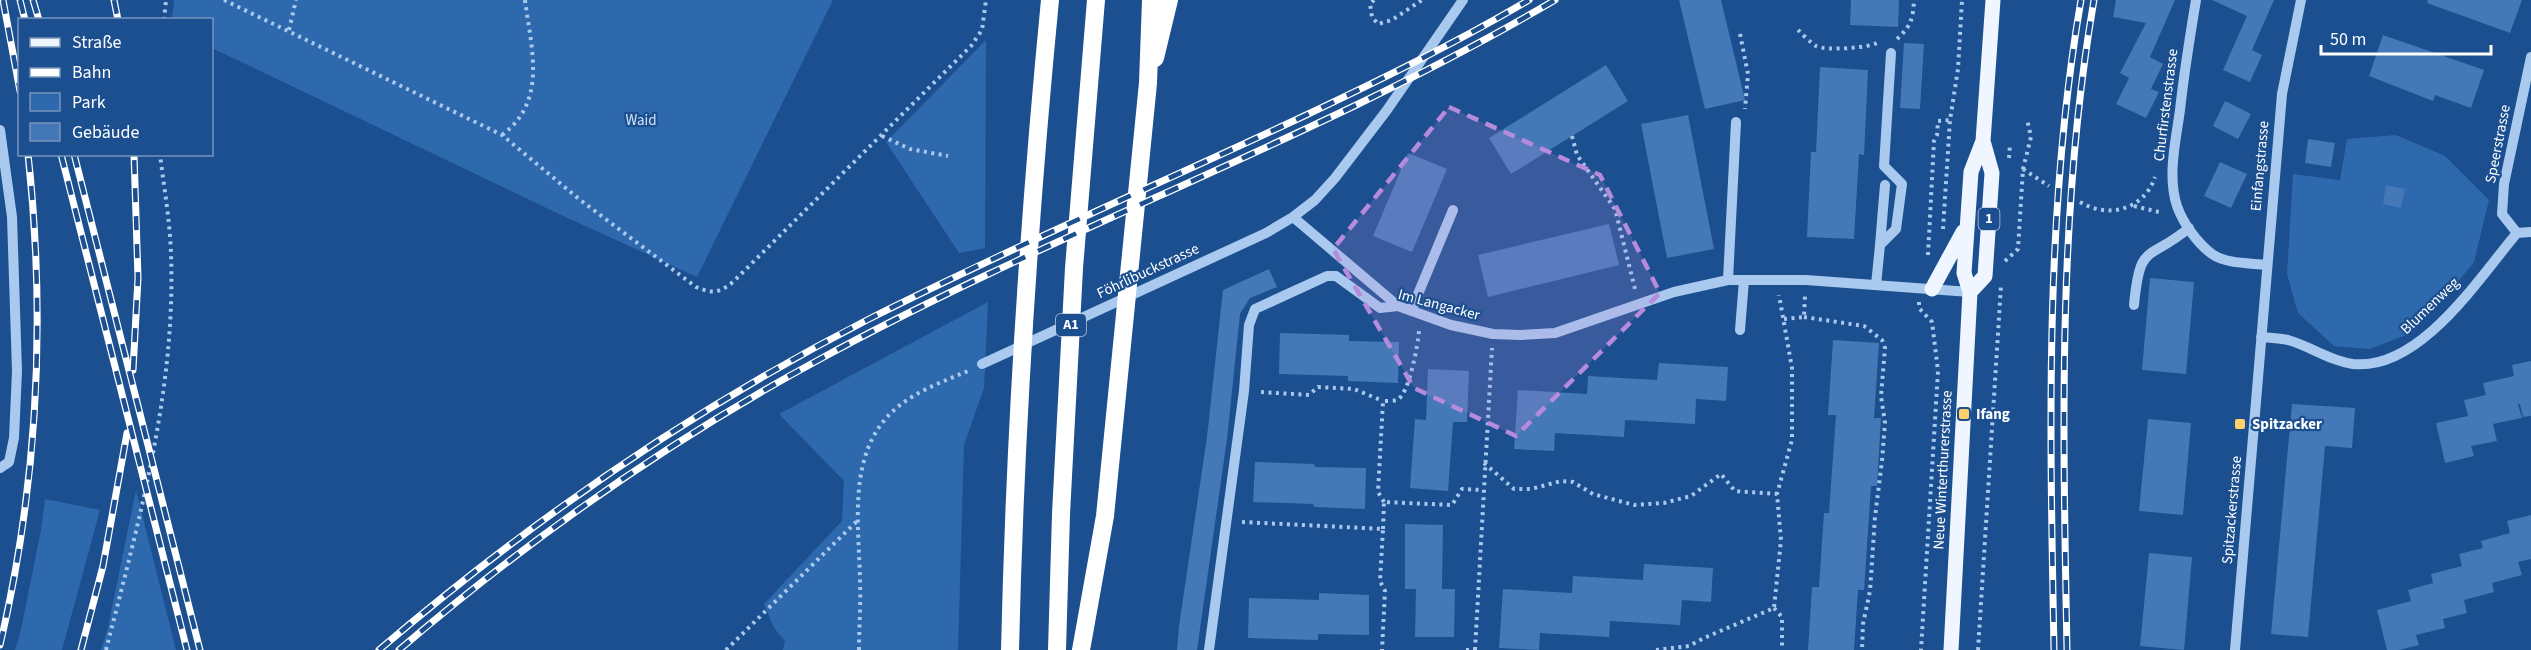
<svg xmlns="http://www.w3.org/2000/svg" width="2531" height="650" font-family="'Source Sans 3',sans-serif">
	<rect width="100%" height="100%" fill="#1b4f8f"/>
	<path fill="#2e69ad" d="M 174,0 L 833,0 L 697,277 L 559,214 L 212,48 L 212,20 L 172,19 Z
		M 986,40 L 985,248 L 959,253 L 886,142 Z
		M 2396,135 L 2445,156 L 2489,200 L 2474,262 L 2439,305 L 2404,336 L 2370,349 L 2334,346 L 2298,313 L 2287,274 L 2293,174 L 2340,180 L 2347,139 Z
		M 988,302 L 984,388 L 964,445 L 958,650 L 783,650 L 785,641 L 774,628 L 764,604 L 842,521 L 844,481 L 779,414 Z
		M 136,490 L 176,650 L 101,650 L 108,627 Z
		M 45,499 L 100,510 L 62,650 L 15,650 L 20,634 L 41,530 Z"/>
	<path fill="#4478b7" d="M 1679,0 L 1721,0 L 1745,100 L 1705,109 Z
		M 1851,0 L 1899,0 L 1898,27 L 1850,25 Z
		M 2116,0 L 2175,0 L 2150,57 L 2163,64 L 2151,89 L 2159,92 L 2146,118 L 2116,104 L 2129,78 L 2120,73 L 2146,23 L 2113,17 Z
		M 2212,0 L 2274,0 L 2252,50 L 2262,55 L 2250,82 L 2223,70 L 2247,16 Z
		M 2428,0 L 2522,0 L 2510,33 L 2427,3 Z
		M 2383,35 L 2484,70 L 2471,108 L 2435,95 L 2433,101 L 2369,76 Z
		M 1904,43 L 1924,44 L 1920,109 L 1900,108 Z
		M 1606,65 L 1628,101 L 1511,174 L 1489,138 Z
		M 1820,67 L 1868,70 L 1864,155 L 1859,154 L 1854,239 L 1807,237 L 1811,152 L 1816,152 Z
		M 2225,101 L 2251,114 L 2238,139 L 2213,126 Z
		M 1688,115 L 1714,249 L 1667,258 L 1641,124 Z
		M 2308,139 L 2335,143 L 2331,167 L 2305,163 Z
		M 1408,153 L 1447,169 L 1412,252 L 1373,236 Z
		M 2220,162 L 2247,174 L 2231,208 L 2204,196 Z
		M 2386,185 L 2405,189 L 2401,208 L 2383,204 Z
		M 1609,224 L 1619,265 L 1488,297 L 1478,255 Z
		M 1269,269 L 1277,287 L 1250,298 L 1240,314 L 1227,439 L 1197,650 L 1177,650 L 1179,626 L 1207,437 L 1223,290 Z
		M 2150,278 L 2194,282 L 2186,374 L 2142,370 Z
		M 1280,333 L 1349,335 L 1349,341 L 1399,342 L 1398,383 L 1348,381 L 1348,376 L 1279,374 Z
		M 1833,340 L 1879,343 L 1874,418 L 1881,418 L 1877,486 L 1871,486 L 1864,590 L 1858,590 L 1854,650 L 1808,650 L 1812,587 L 1819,587 L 1824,513 L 1829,513 L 1836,415 L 1828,415 Z
		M 2531,361 L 2531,416 L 2523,417 L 2520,404 L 2518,404 L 2522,418 L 2493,424 L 2497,441 L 2471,446 L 2474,456 L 2445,463 L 2436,423 L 2468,416 L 2464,400 L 2486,395 L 2483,383 L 2514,376 L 2512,365 Z
		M 1659,363 L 1728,367 L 1726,401 L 1696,399 L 1695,424 L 1625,420 L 1624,437 L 1555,433 L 1554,451 L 1514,449 L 1518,390 L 1587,394 L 1588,376 L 1657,380 Z
		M 1428,369 L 1469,371 L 1467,422 L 1453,422 L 1448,491 L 1410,488 L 1415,419 L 1426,420 Z
		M 2292,404 L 2355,408 L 2352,448 L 2325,446 L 2308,637 L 2271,634 Z
		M 2148,419 L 2191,423 L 2183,515 L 2139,511 Z
		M 1255,462 L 1314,464 L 1315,467 L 1366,468 L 1365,509 L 1314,507 L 1313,504 L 1253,502 Z
		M 2531,515 L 2531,559 L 2518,562 L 2522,575 L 2492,583 L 2494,592 L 2464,600 L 2467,613 L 2443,619 L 2445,628 L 2416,635 L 2419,645 L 2399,650 L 2387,650 L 2377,610 L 2411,601 L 2408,590 L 2433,583 L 2431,574 L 2462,566 L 2459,554 L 2483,548 L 2481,541 L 2510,533 L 2507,521 Z
		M 1405,524 L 1443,525 L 1442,589 L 1455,589 L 1454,637 L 1415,637 L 1416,589 L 1405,589 Z
		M 2149,553 L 2192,557 L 2184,650 L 2140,646 Z
		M 1644,564 L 1713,568 L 1711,602 L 1682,600 L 1680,625 L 1610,621 L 1609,637 L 1540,633 L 1539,650 L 1499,648 L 1503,589 L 1572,593 L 1573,576 L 1643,580 Z
		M 1319,593 L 1369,595 L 1369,635 L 1318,634 L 1318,640 L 1248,638 L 1249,598 L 1319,600 Z"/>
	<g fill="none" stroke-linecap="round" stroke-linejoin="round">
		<path stroke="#a9c9ee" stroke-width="4" stroke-dasharray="3 4.5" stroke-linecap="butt" d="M 224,0 L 502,135 L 579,199 L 696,287 C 713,294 719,293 733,282 L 971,46 L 982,30 L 986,0
			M 1374,0 L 1370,4 L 1372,17 L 1378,24 L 1392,20 L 1422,0
			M 164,20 L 166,0
			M 289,30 L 296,0
			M 1798,30 C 1803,35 1810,42 1816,46 C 1826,51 1867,48 1877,43
			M 1740,34 L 1748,74 L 1745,109
			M 1897,39 C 1911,26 1913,19 1914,0
			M 502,135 C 548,101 531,48 525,0
			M 882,136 L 910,149 L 948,156
			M 1572,136 L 1577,155 L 1615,209 L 1635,289
			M 2009,158 L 2010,144
			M 2023,169 L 2049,186
			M 2080,202 C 2108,219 2144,210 2155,177
			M 2134,206 L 2163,213
			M 1943,229 L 1950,120 L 1958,69 L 1962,0
			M 1928,255 L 1934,141 L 1937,135 L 1938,121 L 1950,120
			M 2005,261 L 2018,249 L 2023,169 L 2031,137 L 2027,119
			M 1919,302 L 1919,308 L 1932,322 L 1938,371 L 1921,650
			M 1804,317 L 1864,326 L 1882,340 L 1885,348 L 1881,396 L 1885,423 L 1882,461 L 1875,517 L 1870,591 L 1863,624 L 1862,650
			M 1784,319 L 1804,317 L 1805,296
			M 1261,392 L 1309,395 L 1318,387 L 1354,389 L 1383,401
			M 1484,463 L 1514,489 L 1531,489 L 1561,481 L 1573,482 L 1593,494 L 1634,505 L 1664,503 L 1691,496 L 1721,474 L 1735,491 L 1777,494
			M 1384,502 L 1378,492 L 1383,401 C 1387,401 1394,401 1397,400 C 1409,395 1418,344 1419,331
			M 1242,522 L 1383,529 L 1380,581 L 1385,591 L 1382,650
			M 1383,529 L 1384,502 L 1452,505 L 1462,489 L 1483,490
			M 1774,608 L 1782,617 L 1782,650
			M 106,650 C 139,521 176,389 171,254 C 170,221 164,188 160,154
			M 726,650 L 857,521
			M 859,650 C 859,627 861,604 860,581 C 859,525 847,455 892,412 C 913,392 942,382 968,371
			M 1466,650 L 1473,650
			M 1475,650 L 1492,348
			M 1656,650 L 1689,646 L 1704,638 L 1774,608 L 1781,540 L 1777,494 L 1792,440 L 1792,368 L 1779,295
			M 1978,650 L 2001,286"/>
		<path stroke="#a9c9ee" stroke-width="10" d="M 2196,0 C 2190,36 2184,73 2180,110 C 2176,140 2167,176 2177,206 C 2183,223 2197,243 2212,254 C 2226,264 2250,263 2266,265
			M 0,130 L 12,217 L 17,371 L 14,438 L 9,462 L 0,468
			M 1293,217 L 1398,306
			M 2517,233 L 2502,214 L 2504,184 L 2531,57
			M 1880,245 L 1885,185
			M 1728,280 L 1736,122
			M 1876,285 L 1880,245 L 1896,229 L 1902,184 L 1884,166 L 1891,53
			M 2134,305 C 2140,241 2148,262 2189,228
			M 1411,311 L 1453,210
			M 1740,330 L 1744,280
			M 2261,337 C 2270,338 2279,338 2288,340 C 2310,346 2330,361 2353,364 C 2420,371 2479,278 2517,233 L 2531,232
			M 982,364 L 1266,233 L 1293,217 L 1315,200 L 1335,178 L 1387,110 L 1463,0
			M 1209,650 L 1244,391 L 1249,325 L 1255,309 L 1327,276 L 1336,276 L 1380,308 L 1398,306 L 1451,325 L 1493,334 L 1520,335 L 1555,333 L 1674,292 L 1728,280 L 1806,280 L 1970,292
			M 2235,650 L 2282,94 L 2301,0"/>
		<path stroke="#f0f6ff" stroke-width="15" d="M 1932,289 L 1963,232
			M 1970,292 L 1985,276 L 1992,173 L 1983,141
			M 1951,650 L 1970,292 L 1964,273 L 1971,172 L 1983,141 L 1993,0"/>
		<path stroke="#fff" stroke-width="18" d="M 1155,58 L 1169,0
			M 1010,650 C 1015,433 1029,216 1050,0
			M 1057,650 L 1061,514 L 1074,268 L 1096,0
			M 1081,650 L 1105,516 L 1148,83 L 1151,0"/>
		<g stroke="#fff" stroke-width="7">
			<path id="rail" d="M 3,0 L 20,91
				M 20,0 L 25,20
				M 33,0 L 39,20
				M 114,0 L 118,20
				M 61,154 L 187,650
				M 74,154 L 200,650
				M 133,370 L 138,278 L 134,154
				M 0,645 C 38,483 46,319 28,154
				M 81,650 L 103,566 L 127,433
				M 379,650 C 530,521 693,409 869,319 C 1012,247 1159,184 1304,116 C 1380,80 1456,43 1529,0
				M 399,650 C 530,538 670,440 822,358 C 1061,228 1320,138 1555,0
				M 2054,650 C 2050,433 2044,215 2081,0
				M 2067,650 C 2063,433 2057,214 2094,0"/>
		</g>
		<use href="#rail" stroke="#1b4f8f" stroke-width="4.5" stroke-dasharray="14" stroke-linecap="butt"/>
	</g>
	<path fill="#b68bdc" fill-opacity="0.2" stroke="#b68bdc" stroke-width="4.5" stroke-dasharray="12 8" stroke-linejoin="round" d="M 1449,107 L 1600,175 L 1660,293 L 1516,436 L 1414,388 L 1333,249 Z"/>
	<g fill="#ffd166" stroke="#1b4f8f" stroke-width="2">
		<rect x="1958" y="408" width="12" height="12" rx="3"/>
		<rect x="2234" y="418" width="12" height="12" rx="3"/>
	</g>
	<g text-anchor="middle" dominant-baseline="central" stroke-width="4.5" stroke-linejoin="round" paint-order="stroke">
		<g fill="#1b4f8f" stroke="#bbcadd" stroke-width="1.5">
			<rect x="1978.5" y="208" width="21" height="22" rx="4.5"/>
			<rect x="1056" y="314" width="30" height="22" rx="4.5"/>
		</g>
		<g font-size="14" font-weight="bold" fill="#fff">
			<text x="1989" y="219">1</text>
			<text x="1071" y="325">A1</text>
		</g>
		<g font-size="15" fill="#fff" stroke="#1b4f8f">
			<text transform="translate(2166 105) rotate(-83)">Churfirstenstrasse</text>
			<text transform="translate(2498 144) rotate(-79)">Speerstrasse</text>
			<text transform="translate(2260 166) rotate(-85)">Einfangstrasse</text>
			<text transform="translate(1148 271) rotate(-25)">Föhrlibuckstrasse</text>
			<text transform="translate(1439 305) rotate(15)">Im Langacker</text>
			<text transform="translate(2430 306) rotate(-44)">Blumenweg</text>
			<text transform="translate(1943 470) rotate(-87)">Neue Winterthurerstrasse</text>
			<text transform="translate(2232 510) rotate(-85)">Spitzackerstrasse</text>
		</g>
		<g font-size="15" fill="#cfe3fa" stroke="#1b4f8f">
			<text x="641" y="120">Waid</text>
		</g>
		<g font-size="15" font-weight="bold" fill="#fff" stroke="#1b4f8f" text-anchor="start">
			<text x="1976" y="414">Ifang</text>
			<text x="2252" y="424">Spitzacker</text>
		</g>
	</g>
	<rect x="18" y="18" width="195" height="138" fill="#1b4f8f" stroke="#7695bc" stroke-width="1.5"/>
	<rect x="30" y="38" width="30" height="9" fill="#f0f6ff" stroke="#7695bc" stroke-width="1.5"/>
	<text x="72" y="48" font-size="18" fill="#ffffff">Straße</text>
	<rect x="30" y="68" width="30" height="9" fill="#ffffff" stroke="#7695bc" stroke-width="1.5"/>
	<text x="72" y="78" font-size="18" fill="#ffffff">Bahn</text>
	<rect x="30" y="93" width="30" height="18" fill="#2e69ad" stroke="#7695bc" stroke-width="1.5"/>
	<text x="72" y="108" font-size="18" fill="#ffffff">Park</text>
	<rect x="30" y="123" width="30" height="18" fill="#4478b7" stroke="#7695bc" stroke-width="1.5"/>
	<text x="72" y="138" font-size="18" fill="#ffffff">Gebäude</text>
	<path d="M2321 45v9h170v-9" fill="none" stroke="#ffffff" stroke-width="3"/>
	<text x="2330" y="45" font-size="18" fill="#ffffff" stroke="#1b4f8f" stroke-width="4.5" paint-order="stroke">50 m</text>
</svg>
